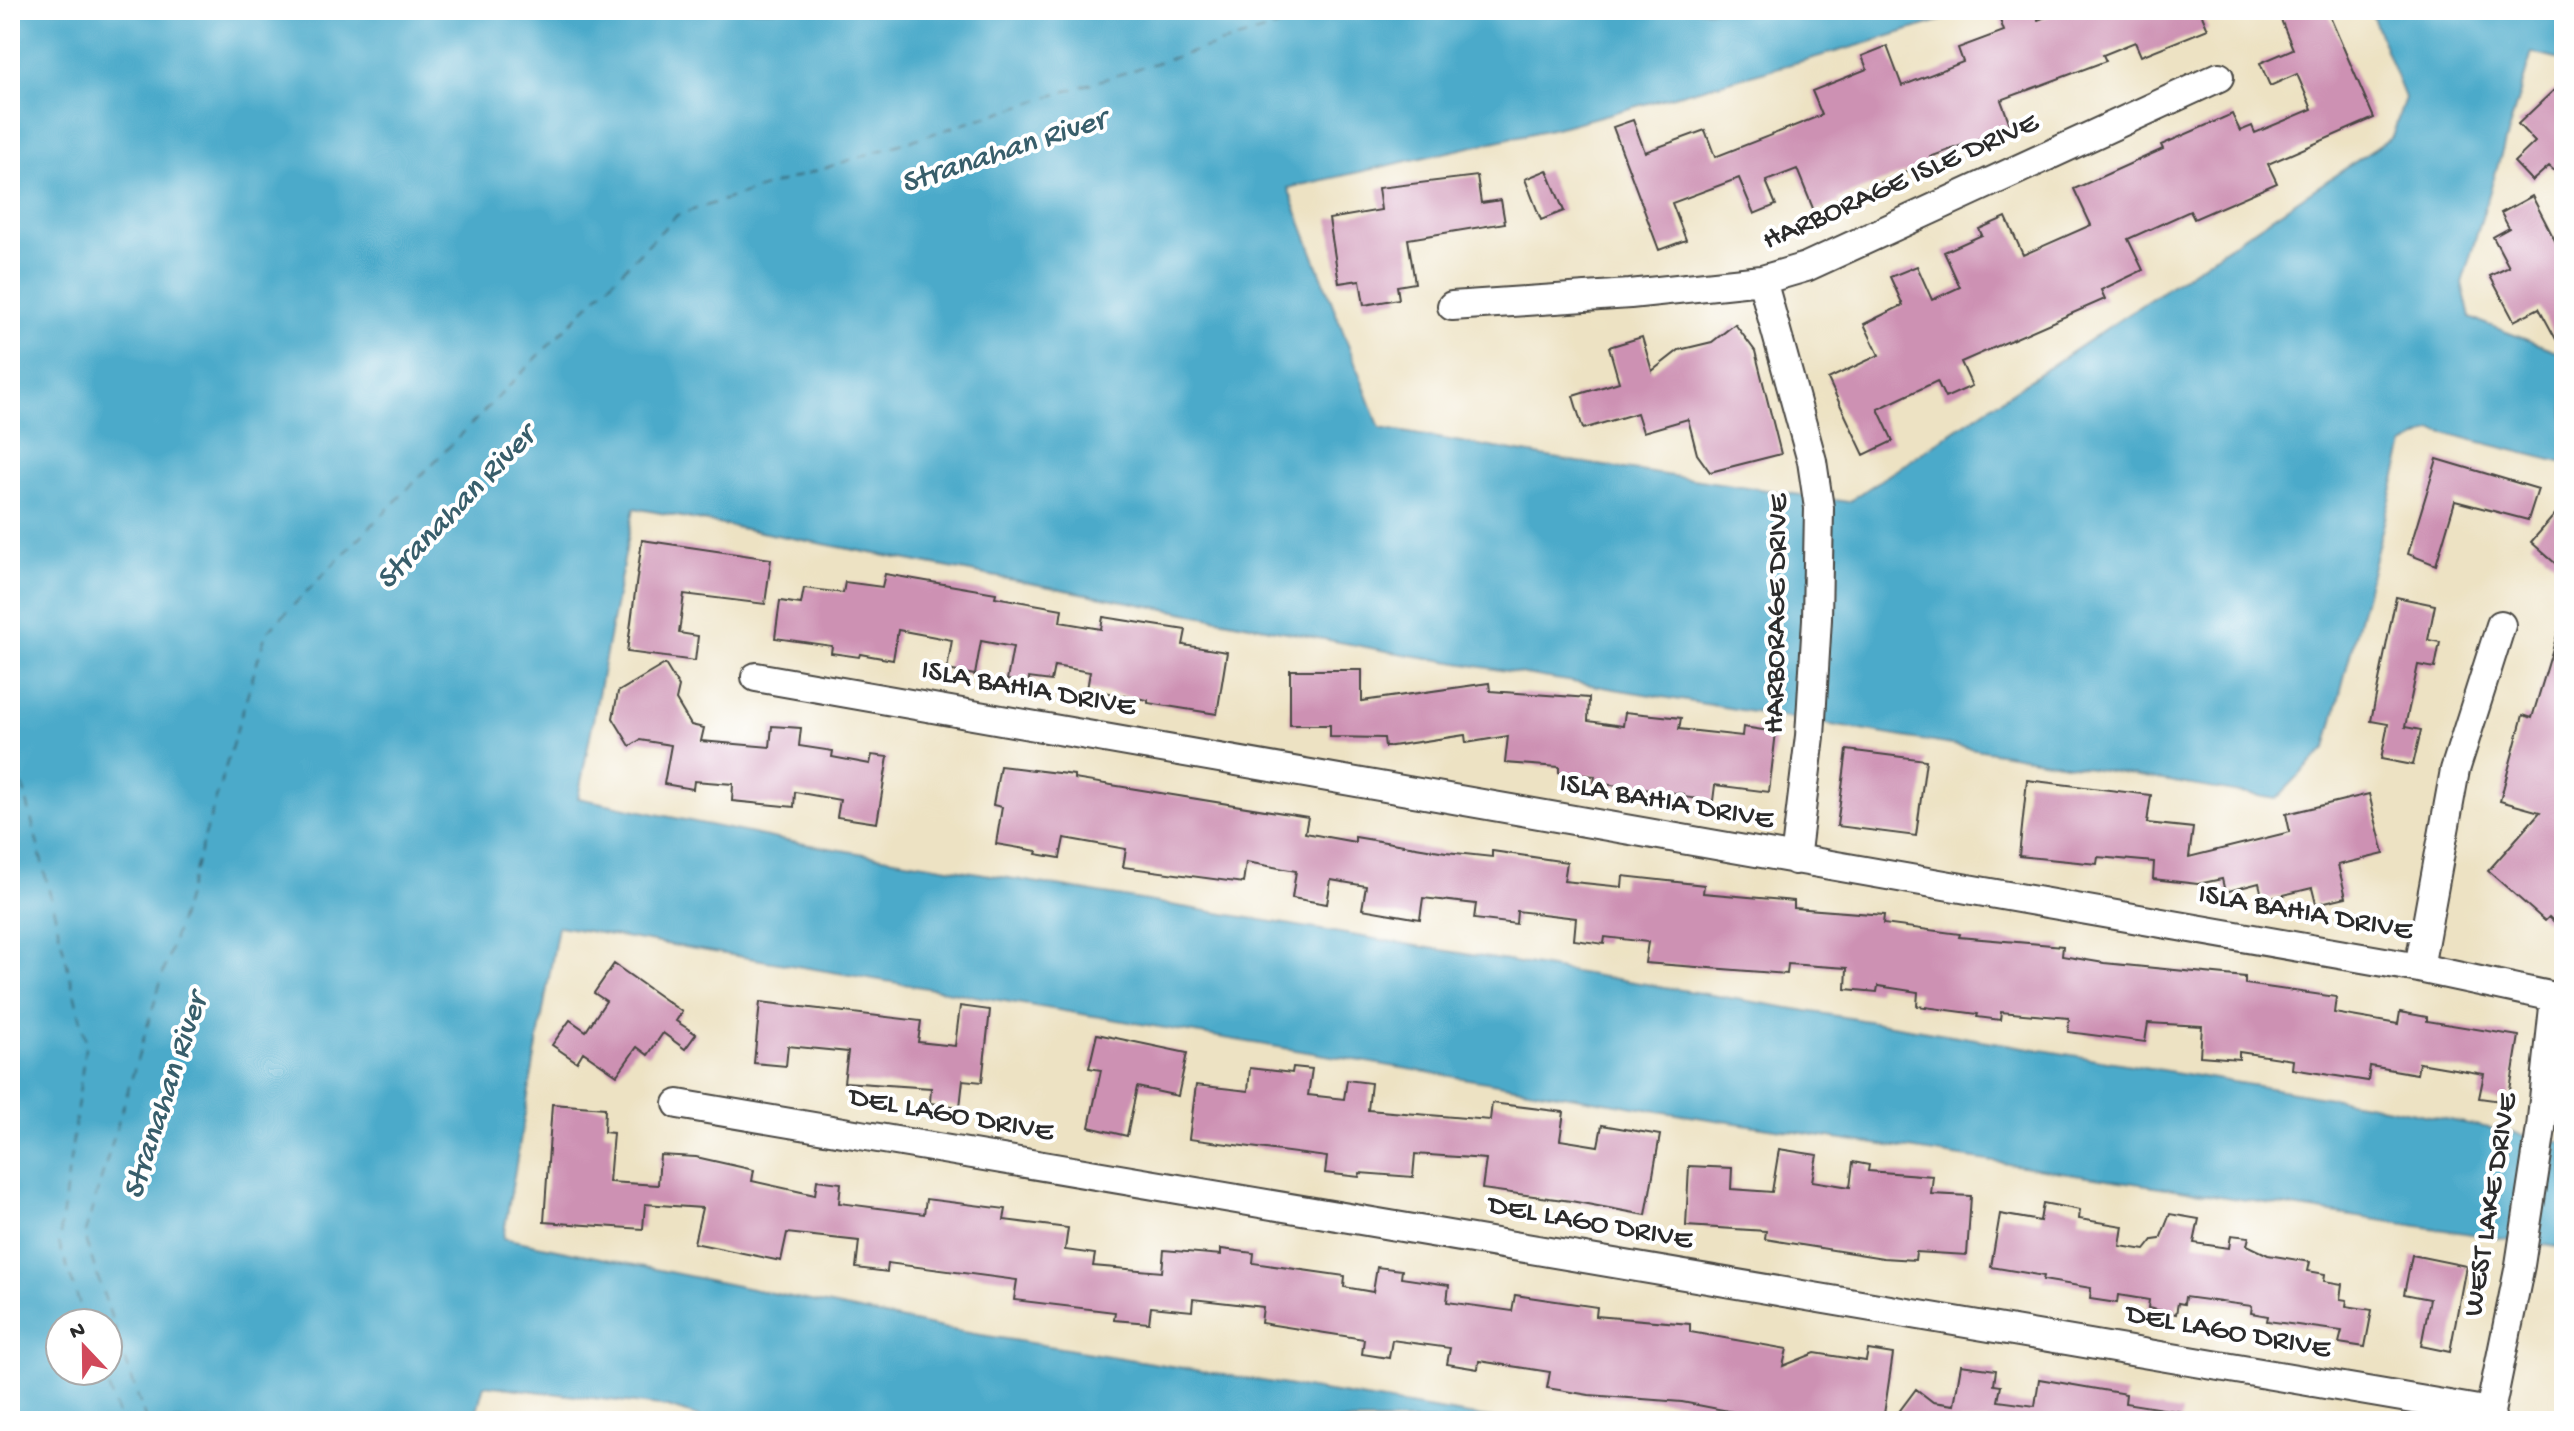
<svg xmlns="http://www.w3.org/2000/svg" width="2574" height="1431" font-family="'Gochi Hand',sans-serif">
	<rect width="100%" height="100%" fill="#fff"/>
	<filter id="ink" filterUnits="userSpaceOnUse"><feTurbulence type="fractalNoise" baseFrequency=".0125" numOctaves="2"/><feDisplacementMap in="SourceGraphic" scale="16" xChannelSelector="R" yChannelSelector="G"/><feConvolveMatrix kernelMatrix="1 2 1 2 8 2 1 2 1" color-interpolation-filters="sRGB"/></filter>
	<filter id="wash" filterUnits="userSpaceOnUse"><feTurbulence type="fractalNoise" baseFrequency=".006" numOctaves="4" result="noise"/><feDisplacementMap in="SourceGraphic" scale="32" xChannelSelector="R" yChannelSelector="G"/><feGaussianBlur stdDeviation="1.8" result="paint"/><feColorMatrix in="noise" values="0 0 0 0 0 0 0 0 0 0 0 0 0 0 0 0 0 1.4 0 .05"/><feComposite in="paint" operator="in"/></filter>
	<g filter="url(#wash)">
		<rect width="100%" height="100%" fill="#ede2c3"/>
		<path fill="#4caaca" stroke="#3c6a7a" stroke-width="2" fill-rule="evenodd" d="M 10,10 L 1975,10 L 1857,46 L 1564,126 L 1288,188 L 1380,428 L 1571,461 L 1848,502 L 2392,137 L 2405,98 L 2370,10 L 2564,10 L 2564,61 L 2532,53 L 2462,283 L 2470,318 L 2564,354 L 2564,463 L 2433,430 L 2404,445 L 2326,748 L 2276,799 L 1392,652 L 634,508 L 578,798 L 787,841 L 2390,1108 L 2564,1143 L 2564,1248 L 1670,1113 L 558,926 L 503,1238 L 957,1331 L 1506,1421 L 711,1421 L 668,1407 L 484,1385 L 474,1421 L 10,1421 ZM 60,1323 L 108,1323 L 108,1371 L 60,1371 Z"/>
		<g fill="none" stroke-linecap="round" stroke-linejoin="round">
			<path stroke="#385e6b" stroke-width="2" stroke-dasharray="10 8" stroke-linecap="butt" d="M 10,732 L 86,1041 L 59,1243 L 86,1323
				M 103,1371 L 120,1421
				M 146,1421 L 84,1236 L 266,633 L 677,215 L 1152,64 L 1335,10"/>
		</g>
		<g id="blocks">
			<path fill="#cd91b3" d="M 2026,10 L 2034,10 L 2038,20 L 2064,10 L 2200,10 L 2208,29 L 2141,56 L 2135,42 L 2103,55 L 2106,61 L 2001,100 L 2011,127 L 1930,157 L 1932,162 L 1838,199 L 1839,202 L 1814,211 L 1797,169 L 1766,181 L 1776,205 L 1754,214 L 1739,178 L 1672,203 L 1686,240 L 1659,250 L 1613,127 L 1633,120 L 1645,152 L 1705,130 L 1715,157 L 1822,115 L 1812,91 L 1867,69 L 1862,56 L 1887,46 L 1902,86 L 1963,62 L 1958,48 L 2004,31 L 2000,20 Z
				M 2277,10 L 2327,10 L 2374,118 L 2268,164 L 2277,183 L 2194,219 L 2190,211 L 2128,239 L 2143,270 L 2101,290 L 2105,299 L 1961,362 L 1972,386 L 1945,398 L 1937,381 L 1878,409 L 1893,441 L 1864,455 L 1828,379 L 1879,355 L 1864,324 L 1903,305 L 1890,277 L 1917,266 L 1932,300 L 1960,287 L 1944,252 L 1982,235 L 1979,229 L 2006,217 L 2023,255 L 2091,225 L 2074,189 L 2163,149 L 2161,145 L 2232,114 L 2240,131 L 2252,126 L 2255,133 L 2312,109 L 2297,74 L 2270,86 L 2260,63 L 2293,49 Z
				M 2554,90 L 2558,95 L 2564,94 L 2564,179 L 2549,166 L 2532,181 L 2514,162 L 2535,142 L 2518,124 Z
				M 1547,170 L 1564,211 L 1541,220 L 1525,179 Z
				M 1477,176 L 1481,203 L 1501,200 L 1505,223 L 1408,239 L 1415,283 L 1397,286 L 1399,299 L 1364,305 L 1360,280 L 1339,283 L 1329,219 L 1381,210 L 1378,188 Z
				M 2532,196 L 2564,258 L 2564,354 L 2539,308 L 2514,321 L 2490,276 L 2509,267 L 2493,237 L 2509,228 L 2501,213 Z
				M 1735,324 L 1755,351 L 1781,454 L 1710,472 L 1697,454 L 1688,419 L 1643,432 L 1637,413 L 1583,429 L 1573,396 L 1619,382 L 1609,347 L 1642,337 L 1652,371 L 1679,350 L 1712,342 Z
				M 2437,459 L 2538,489 L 2528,520 L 2455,501 L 2436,565 L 2408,554 Z
				M 2564,504 L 2564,571 L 2531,542 Z
				M 642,540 L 771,559 L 765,604 L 684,594 L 679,633 L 698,636 L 695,661 L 627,652 Z
				M 885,574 L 996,593 L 995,597 L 1062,609 L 1060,622 L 1101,629 L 1103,617 L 1186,630 L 1183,645 L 1227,652 L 1217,714 L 1148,703 L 1148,700 L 1087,689 L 1090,672 L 1054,666 L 1051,681 L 1029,678 L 1028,683 L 1007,680 L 1013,647 L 981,641 L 975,675 L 947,670 L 952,640 L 898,630 L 893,660 L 860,654 L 859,657 L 831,653 L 832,646 L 775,638 L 780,601 L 801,604 L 804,588 L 843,593 L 845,582 L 882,587 Z
				M 2396,597 L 2435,605 L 2428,640 L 2440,642 L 2435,668 L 2418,665 L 2405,727 L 2421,730 L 2413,765 L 2381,759 L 2388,724 L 2371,721 Z
				M 2560,625 L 2564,626 L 2564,931 L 2549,917 L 2545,921 L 2488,871 L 2540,812 L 2500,801 L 2523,715 L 2532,718 Z
				M 665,664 L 679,687 L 676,700 L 691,725 L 704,728 L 701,741 L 770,747 L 772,726 L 801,728 L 799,746 L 833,751 L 832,757 L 870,764 L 872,755 L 888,757 L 877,823 L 837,817 L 840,800 L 795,792 L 794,807 L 732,801 L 733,784 L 694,781 L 693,789 L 664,784 L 671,745 L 640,740 L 630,746 L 613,718 L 618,692 Z
				M 1290,670 L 1362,670 L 1362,701 L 1489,683 L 1490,691 L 1589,698 L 1588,721 L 1623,726 L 1625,712 L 1681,718 L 1679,729 L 1742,736 L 1743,727 L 1776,732 L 1769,792 L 1715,785 L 1713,801 L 1683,797 L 1684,794 L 1594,783 L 1595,776 L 1559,773 L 1559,767 L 1505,763 L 1508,736 L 1466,743 L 1465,735 L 1385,747 L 1384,738 L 1330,737 L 1330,725 L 1290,725 Z
				M 1847,750 L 1926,760 L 1916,836 L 1837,826 Z
				M 1000,766 L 1074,775 L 1074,779 L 1308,817 L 1305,833 L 1355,842 L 1355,837 L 1446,852 L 1492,857 L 1492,851 L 1567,862 L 1564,881 L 1622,887 L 1623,876 L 1704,885 L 1703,893 L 1794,901 L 1794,908 L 1884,915 L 1883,924 L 1960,934 L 1959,937 L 2063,946 L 2062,956 L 2104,963 L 2245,977 L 2245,984 L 2336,997 L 2334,1013 L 2398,1024 L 2400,1012 L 2427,1017 L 2427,1021 L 2519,1036 L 2508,1102 L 2479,1098 L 2484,1074 L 2419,1063 L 2417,1074 L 2370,1066 L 2368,1081 L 2292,1069 L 2293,1060 L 2239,1052 L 2239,1059 L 2200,1056 L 2202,1026 L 2148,1023 L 2145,1042 L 2068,1032 L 2069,1018 L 2001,1012 L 2000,1020 L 1977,1017 L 1978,1014 L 1917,1006 L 1918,992 L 1878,986 L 1877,992 L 1846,989 L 1847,968 L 1788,964 L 1787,974 L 1645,963 L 1648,942 L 1605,937 L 1604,944 L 1574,940 L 1576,918 L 1517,911 L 1516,924 L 1474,919 L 1476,904 L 1423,898 L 1420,919 L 1362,909 L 1366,886 L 1331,880 L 1327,904 L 1292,898 L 1296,871 L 1246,862 L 1243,883 L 1123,867 L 1126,849 L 1064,838 L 1060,858 L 1036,854 L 1037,851 L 996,844 L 1002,807 L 993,805 Z
				M 2027,780 L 2151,795 L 2147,823 L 2193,828 L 2189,857 L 2290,832 L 2286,814 L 2369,794 L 2384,854 L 2338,865 L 2346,897 L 2316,904 L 2312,888 L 2263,900 L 2259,883 L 2225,892 L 2222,879 L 2198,884 L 2153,879 L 2154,862 L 2098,857 L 2097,864 L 2019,856 Z
				M 614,964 L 682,1012 L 676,1021 L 696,1034 L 685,1049 L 663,1033 L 648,1055 L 637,1047 L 617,1075 L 583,1052 L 577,1062 L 552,1045 L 570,1020 L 586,1031 L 606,1001 L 594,993 Z
				M 760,1002 L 921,1021 L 918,1042 L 955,1046 L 960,1006 L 990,1010 L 982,1082 L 963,1080 L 960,1107 L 930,1103 L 931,1088 L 844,1082 L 848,1052 L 788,1046 L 786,1066 L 754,1063 Z
				M 1097,1034 L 1187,1053 L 1178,1096 L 1137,1087 L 1127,1136 L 1089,1127 L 1101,1070 L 1089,1068 Z
				M 1293,1067 L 1312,1069 L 1308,1095 L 1344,1099 L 1347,1080 L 1371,1083 L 1368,1110 L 1490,1120 L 1492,1103 L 1564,1112 L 1560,1140 L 1598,1146 L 1602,1125 L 1660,1135 L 1646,1215 L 1571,1201 L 1482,1189 L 1486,1159 L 1415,1154 L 1413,1177 L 1360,1173 L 1359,1177 L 1325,1173 L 1327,1157 L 1189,1139 L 1196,1085 L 1248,1091 L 1250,1068 L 1292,1073 Z
				M 552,1104 L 605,1108 L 604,1132 L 613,1133 L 609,1182 L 658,1185 L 660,1155 L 696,1157 L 754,1170 L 752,1181 L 815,1195 L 817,1180 L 841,1183 L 839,1203 L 924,1214 L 926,1199 L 1006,1209 L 1004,1220 L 1068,1228 L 1065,1250 L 1095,1254 L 1093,1266 L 1162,1272 L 1164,1250 L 1221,1255 L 1221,1249 L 1254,1253 L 1253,1263 L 1345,1276 L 1344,1287 L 1373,1292 L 1377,1267 L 1402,1270 L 1401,1278 L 1449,1285 L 1447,1302 L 1512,1311 L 1515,1295 L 1597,1307 L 1596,1316 L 1690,1324 L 1690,1332 L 1787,1349 L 1783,1366 L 1815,1353 L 1866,1361 L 1868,1350 L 1893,1354 L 1883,1421 L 1812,1421 L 1775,1414 L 1773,1421 L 1755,1421 L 1738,1418 L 1739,1413 L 1682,1402 L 1589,1395 L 1547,1388 L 1550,1372 L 1479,1361 L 1478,1369 L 1447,1364 L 1450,1348 L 1392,1340 L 1389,1358 L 1362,1354 L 1364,1339 L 1261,1323 L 1263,1307 L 1193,1299 L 1192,1311 L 1151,1307 L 1149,1323 L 1114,1320 L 1115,1312 L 1014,1300 L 1017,1280 L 888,1263 L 887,1272 L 856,1268 L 859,1241 L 787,1233 L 781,1261 L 694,1243 L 702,1208 L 645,1204 L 643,1229 L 544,1222 Z
				M 1779,1149 L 1817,1155 L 1812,1181 L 1850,1187 L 1853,1162 L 1869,1165 L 1868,1171 L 1933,1176 L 1931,1194 L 1971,1196 L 1967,1255 L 1916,1252 L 1915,1260 L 1883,1258 L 1765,1239 L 1766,1231 L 1686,1226 L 1689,1166 L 1732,1168 L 1731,1189 L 1772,1192 Z
				M 2043,1203 L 2080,1210 L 2079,1219 L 2123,1226 L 2120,1246 L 2145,1250 L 2153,1240 L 2160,1239 L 2170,1214 L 2199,1219 L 2194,1243 L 2229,1248 L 2231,1235 L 2249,1237 L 2247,1245 L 2268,1255 L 2310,1262 L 2308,1271 L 2325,1274 L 2324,1281 L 2342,1284 L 2340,1299 L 2347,1300 L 2346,1306 L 2372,1310 L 2365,1347 L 2339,1343 L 2342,1331 L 2267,1321 L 2268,1316 L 2251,1313 L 2252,1306 L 2185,1297 L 2184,1304 L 2178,1303 L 2176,1314 L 2148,1308 L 2149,1300 L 2118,1295 L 2117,1303 L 2090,1299 L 2091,1288 L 2043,1280 L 2044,1276 L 1991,1267 L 2000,1214 L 2040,1221 Z
				M 2412,1255 L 2466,1266 L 2450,1352 L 2421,1346 L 2430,1299 L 2404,1294 Z
				M 1961,1365 L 1996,1370 L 1994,1385 L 2001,1386 L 1998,1401 L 2035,1406 L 2039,1379 L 2126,1394 L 2125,1403 L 2182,1412 L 2181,1421 L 1892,1421 L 1916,1389 L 1933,1402 L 1954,1405 Z"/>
		</g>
	</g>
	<g filter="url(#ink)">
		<use href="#blocks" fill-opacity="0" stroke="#484642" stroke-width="2"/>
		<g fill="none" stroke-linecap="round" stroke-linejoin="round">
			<g stroke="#484642" stroke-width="32">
				<path id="minor" d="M 1762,280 L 1812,461 L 1819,508 L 1817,619 L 1810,736 L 1795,860
					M 1452,306 L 1630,294 L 1762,280 L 1806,267 L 2219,77
					M 756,677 L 2419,968 L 2564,999
					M 2419,968 L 2455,770 L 2501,625
					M 678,1104 L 2490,1412
					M 2492,1421 L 2490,1412 L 2520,1265 L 2541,1128 L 2555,998"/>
			</g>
			<use href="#minor" stroke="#fff" stroke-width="28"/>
		</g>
	</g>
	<g text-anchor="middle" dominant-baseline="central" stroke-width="8" stroke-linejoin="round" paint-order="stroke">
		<g font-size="30" fill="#2b2b2b" stroke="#fff">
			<text transform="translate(1901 183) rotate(-24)">HARBORAGE ISLE DRIVE</text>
			<text transform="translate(1778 614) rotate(-89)">HARBORAGE DRIVE</text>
			<text transform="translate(1028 690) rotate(10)">ISLA BAHIA DRIVE</text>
			<text transform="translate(1666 803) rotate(10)">ISLA BAHIA DRIVE</text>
			<text transform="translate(2305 914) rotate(10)">ISLA BAHIA DRIVE</text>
			<text transform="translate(951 1116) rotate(10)">DEL LAGO DRIVE</text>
			<text transform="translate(2492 1205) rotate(-81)">WEST LAKE DRIVE</text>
			<text transform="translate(1590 1224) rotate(10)">DEL LAGO DRIVE</text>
			<text transform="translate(2228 1333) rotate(10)">DEL LAGO DRIVE</text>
		</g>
		<g font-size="32" font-style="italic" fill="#385e6b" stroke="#fff">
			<text transform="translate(1004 153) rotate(-18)">Stranahan River</text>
			<text transform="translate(457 509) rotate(-46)">Stranahan River</text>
			<text transform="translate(167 1097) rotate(-72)">Stranahan River</text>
		</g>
	</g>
	<rect width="2574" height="1431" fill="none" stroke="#fff" stroke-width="40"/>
	<g transform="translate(84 1347) rotate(338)"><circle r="38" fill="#ffffff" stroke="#aaaaaa" stroke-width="2"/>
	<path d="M0-6L14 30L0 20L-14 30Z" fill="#d1495b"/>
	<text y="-12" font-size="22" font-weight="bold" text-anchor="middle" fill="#2b2b2b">N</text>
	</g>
</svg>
